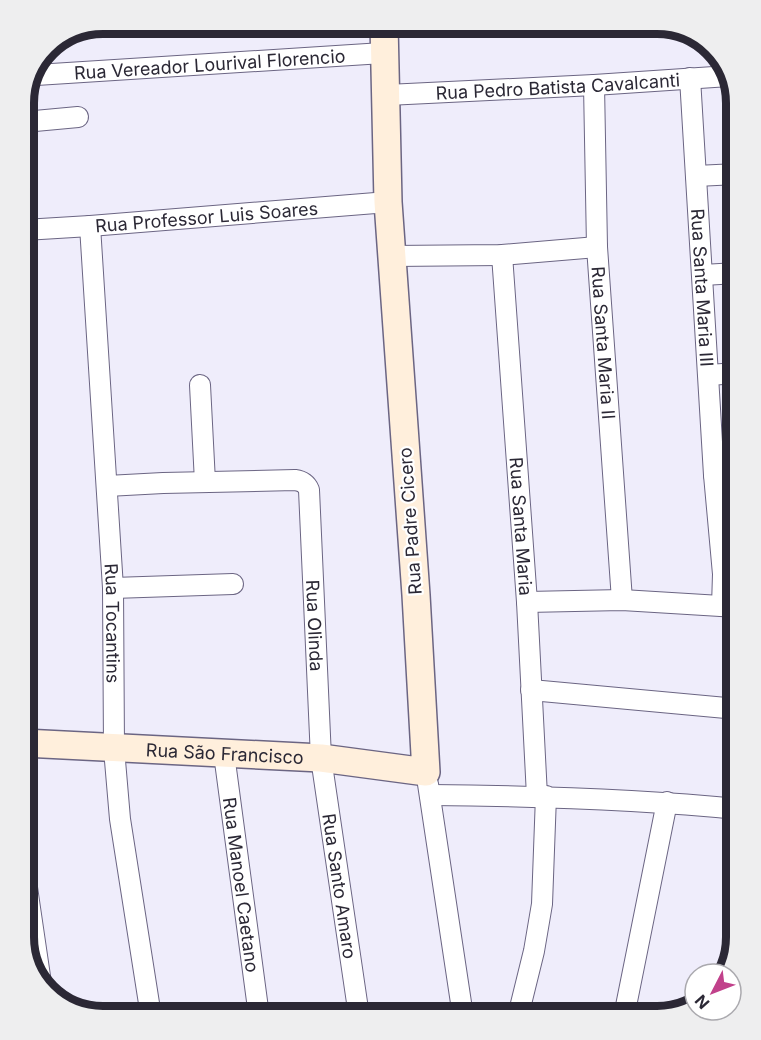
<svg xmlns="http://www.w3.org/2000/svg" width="761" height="1040" font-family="Inter,sans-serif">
	<rect width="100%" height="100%" fill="#efedfb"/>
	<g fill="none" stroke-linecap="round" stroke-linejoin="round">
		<g stroke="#6b6583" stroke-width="22">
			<g id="street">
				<path id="s1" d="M 36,75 L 383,53"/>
				<path id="s2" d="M 690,78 L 714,475 L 723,574 L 722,606"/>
				<path id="s3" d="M 594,85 L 597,247 L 622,600"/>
				<path id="s4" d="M 387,95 L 594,85 L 729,76"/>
				<path d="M 24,122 L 78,117"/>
				<path d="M 696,176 L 737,174"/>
				<path id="s5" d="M 90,226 L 113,588 L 114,749 L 120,819 L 151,1016"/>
				<path id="s6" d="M 24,230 L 90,226 L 388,202"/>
				<path id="s7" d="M 502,255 L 527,602 L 537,796"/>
				<path d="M 392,256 L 502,255 L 597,247"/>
				<path d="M 703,275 L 737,273"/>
				<path d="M 709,375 L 737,373"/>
				<path d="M 200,385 L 205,482"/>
				<path d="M 714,475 L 737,474"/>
				<path id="s8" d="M 107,486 L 163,483 L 295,480 C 302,481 306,483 309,490 L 321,758 L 359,1016"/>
				<path d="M 113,588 L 233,584"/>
				<path d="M 527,602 L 622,600 L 737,607"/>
				<path d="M 531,690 L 737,709"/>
				<path id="s9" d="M 224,754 L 259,1016"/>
				<path d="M 428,784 L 463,1016"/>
				<path d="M 430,795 C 533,796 635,799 737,809"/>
				<path d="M 24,867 L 41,983"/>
				<path d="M 518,1016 L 534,951 L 542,904 L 546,796"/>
				<path d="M 624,1016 L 667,802"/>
			</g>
		</g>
		<g stroke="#6b6583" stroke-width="30">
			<g id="secondary">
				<path id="s10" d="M 24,743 L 321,758 L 426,772 L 416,595 L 388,202 L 384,24"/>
			</g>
		</g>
		<use href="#street" stroke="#fff" stroke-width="20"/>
		<use href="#secondary" stroke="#ffefdc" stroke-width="27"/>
	</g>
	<g text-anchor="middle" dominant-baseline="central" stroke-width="4.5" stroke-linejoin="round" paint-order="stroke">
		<g font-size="18" fill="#2b2835" stroke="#fff">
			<text stroke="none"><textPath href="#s1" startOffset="174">Rua Vereador Lourival Florencio</textPath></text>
			<text stroke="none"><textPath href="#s4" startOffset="171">Rua Pedro Batista Cavalcanti</textPath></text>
			<text stroke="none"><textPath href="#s6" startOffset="183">Rua Professor Luis Soares</textPath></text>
			<text stroke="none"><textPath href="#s2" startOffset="210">Rua Santa Maria III</textPath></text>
			<text stroke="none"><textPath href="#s3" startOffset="258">Rua Santa Maria II</textPath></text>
			<text transform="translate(410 521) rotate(-94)">Rua Padre Cicero</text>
			<text stroke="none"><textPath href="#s7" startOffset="272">Rua Santa Maria</textPath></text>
			<text stroke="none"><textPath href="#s5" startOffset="398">Rua Tocantins</textPath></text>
			<text stroke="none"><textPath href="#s8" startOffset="342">Rua Olinda</textPath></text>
			<text stroke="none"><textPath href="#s10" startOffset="201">Rua São Francisco</textPath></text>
			<text stroke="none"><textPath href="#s9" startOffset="132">Rua Manoel Caetano</textPath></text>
			<text stroke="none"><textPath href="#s8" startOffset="604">Rua Santo Amaro</textPath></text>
		</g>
	</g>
	<path d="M0 0H761V1040H0ZM103 34H657A69 69 0 0 1 726 103V937A69 69 0 0 1 657 1006H103A69 69 0 0 1 34 937V103A69 69 0 0 1 103 34Z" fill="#eeeeef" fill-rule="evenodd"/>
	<path fill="none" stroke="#2b2835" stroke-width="8" d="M103 34H657A69 69 0 0 1 726 103V937A69 69 0 0 1 657 1006H103A69 69 0 0 1 34 937V103A69 69 0 0 1 103 34Z"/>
	<g transform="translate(713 992) rotate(228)"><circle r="28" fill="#ffffff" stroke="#aaa9ae" stroke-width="1.5"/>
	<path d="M0-4.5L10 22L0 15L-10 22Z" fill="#c1418b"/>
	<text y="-9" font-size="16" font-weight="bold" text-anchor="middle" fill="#2b2835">N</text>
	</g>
</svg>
